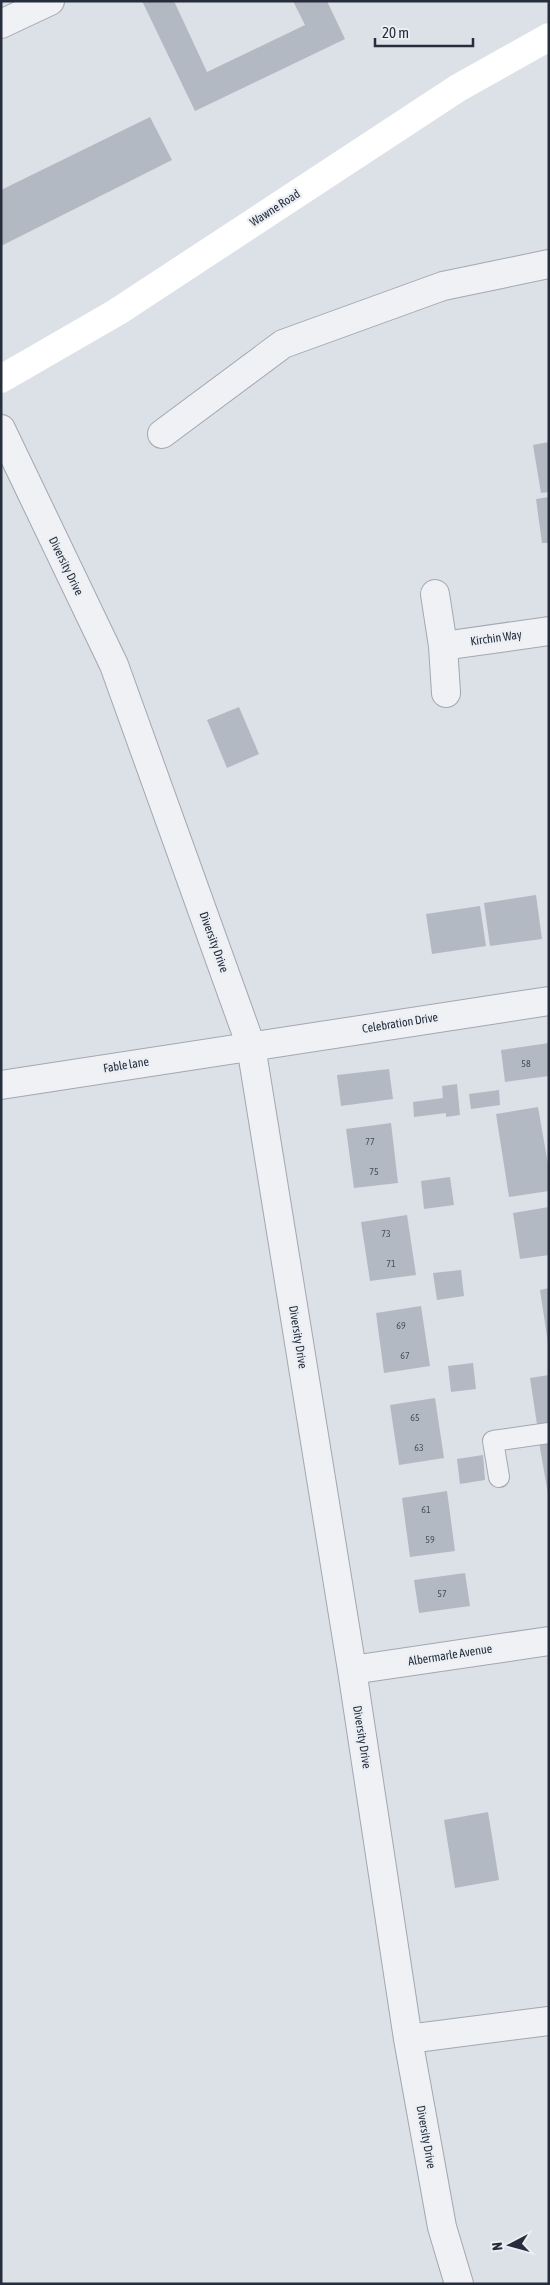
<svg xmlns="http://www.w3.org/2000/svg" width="550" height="2285" font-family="'Asap Condensed',sans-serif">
	<rect width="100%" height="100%" fill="#dce0e7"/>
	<path fill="#b3b9c3" d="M 142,1 L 174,1 L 207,72 L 305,25 L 293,1 L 327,1 L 345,39 L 195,111 Z
		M 150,117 L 172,160 L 1,246 L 1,190 Z
		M 549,442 L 549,492 L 541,493 L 533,445 Z
		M 549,497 L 549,543 L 542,543 L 536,499 Z
		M 239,707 L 259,754 L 227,768 L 207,720 Z
		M 536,895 L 542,939 L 490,946 L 484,903 Z
		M 480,906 L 486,946 L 432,954 L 426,914 Z
		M 549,1043 L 549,1076 L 505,1082 L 501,1050 Z
		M 389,1069 L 393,1099 L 341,1106 L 337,1075 Z
		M 457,1084 L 460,1115 L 446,1117 L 446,1113 L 414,1117 L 413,1102 L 443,1098 L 442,1086 Z
		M 499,1090 L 500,1105 L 471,1109 L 469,1094 Z
		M 538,1107 L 549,1170 L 549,1191 L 509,1197 L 496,1114 Z
		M 391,1123 L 398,1183 L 354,1188 L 346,1129 Z
		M 450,1177 L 454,1205 L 424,1209 L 421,1181 Z
		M 549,1207 L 549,1255 L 520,1259 L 513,1213 Z
		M 407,1215 L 416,1275 L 370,1281 L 361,1222 Z
		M 461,1270 L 464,1296 L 437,1300 L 433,1273 Z
		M 549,1288 L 549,1343 L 548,1343 L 540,1290 Z
		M 421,1306 L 430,1366 L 384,1373 L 376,1313 Z
		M 473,1363 L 476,1389 L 451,1392 L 448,1366 Z
		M 549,1375 L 549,1430 L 538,1431 L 530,1378 Z
		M 435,1398 L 444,1458 L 399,1465 L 390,1405 Z
		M 549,1440 L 549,1494 L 548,1494 L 539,1442 Z
		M 483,1455 L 485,1480 L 460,1484 L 457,1459 Z
		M 447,1491 L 455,1551 L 410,1557 L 402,1498 Z
		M 465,1573 L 470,1606 L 419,1613 L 414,1580 Z
		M 488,1812 L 499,1880 L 455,1888 L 444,1820 Z"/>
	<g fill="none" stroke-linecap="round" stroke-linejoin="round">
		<g stroke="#a2a7b1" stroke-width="22">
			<path id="lane" d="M 499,1477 L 493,1441 L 549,1433"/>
		</g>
		<g stroke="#a2a7b1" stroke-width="30">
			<path id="street" d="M 1,24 L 50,1
				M 1,429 L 114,665 L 251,1046 L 352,1670 L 408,2039 L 442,2227 L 459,2284
				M 162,434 L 283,344 L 443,286 L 549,264
				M 435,594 L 443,646 L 549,631
				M 443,646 L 446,693
				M 1,1085 L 549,1001
				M 352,1670 L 549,1641
				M 408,2039 L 549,2021"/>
		</g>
		<use href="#lane" stroke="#eff1f5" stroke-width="20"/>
		<use href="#street" stroke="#eff1f5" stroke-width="28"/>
		<path stroke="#fff" stroke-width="28" d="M 1,379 L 117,312 L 458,88 L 549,37"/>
	</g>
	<g text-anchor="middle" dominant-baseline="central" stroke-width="4.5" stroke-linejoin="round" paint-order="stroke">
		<g font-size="10" fill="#49515e">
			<text x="526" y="1063">58</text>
			<text x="370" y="1141">77</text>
			<text x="374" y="1171">75</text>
			<text x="386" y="1233">73</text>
			<text x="391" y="1263">71</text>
			<text x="401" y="1325">69</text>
			<text x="405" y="1355">67</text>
			<text x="415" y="1417">65</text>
			<text x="419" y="1447">63</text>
			<text x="426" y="1509">61</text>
			<text x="430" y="1539">59</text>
			<text x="442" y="1593">57</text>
		</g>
		<g font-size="12" fill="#262e3d" stroke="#ebeff4">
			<text transform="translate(275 208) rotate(-33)">Wawne Road</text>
			<text transform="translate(66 566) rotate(64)">Diversity Drive</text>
			<text transform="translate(496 638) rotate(-8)">Kirchin Way</text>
			<text transform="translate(214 942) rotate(70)">Diversity Drive</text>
			<text transform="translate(400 1023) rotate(-9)">Celebration Drive</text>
			<text transform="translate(126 1065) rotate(-9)">Fable lane</text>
			<text transform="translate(298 1337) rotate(81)">Diversity Drive</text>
			<text transform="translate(450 1655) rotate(-9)">Albermarle Avenue</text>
			<text transform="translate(362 1737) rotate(81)">Diversity Drive</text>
			<text transform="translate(426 2137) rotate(80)">Diversity Drive</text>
		</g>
	</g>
	<rect width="550" height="2285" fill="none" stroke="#262e3d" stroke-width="5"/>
	<g transform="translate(510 2245) rotate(264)" stroke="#ebeff4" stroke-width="4" paint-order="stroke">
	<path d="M0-4L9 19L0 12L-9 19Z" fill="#262e3d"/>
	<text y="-8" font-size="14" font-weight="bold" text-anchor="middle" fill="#262e3d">N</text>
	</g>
	<path d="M375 38v8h98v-8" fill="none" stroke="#262e3d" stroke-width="2.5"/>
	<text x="382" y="38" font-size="15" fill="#262e3d" stroke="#ebeff4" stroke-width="4" paint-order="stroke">20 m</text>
</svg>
